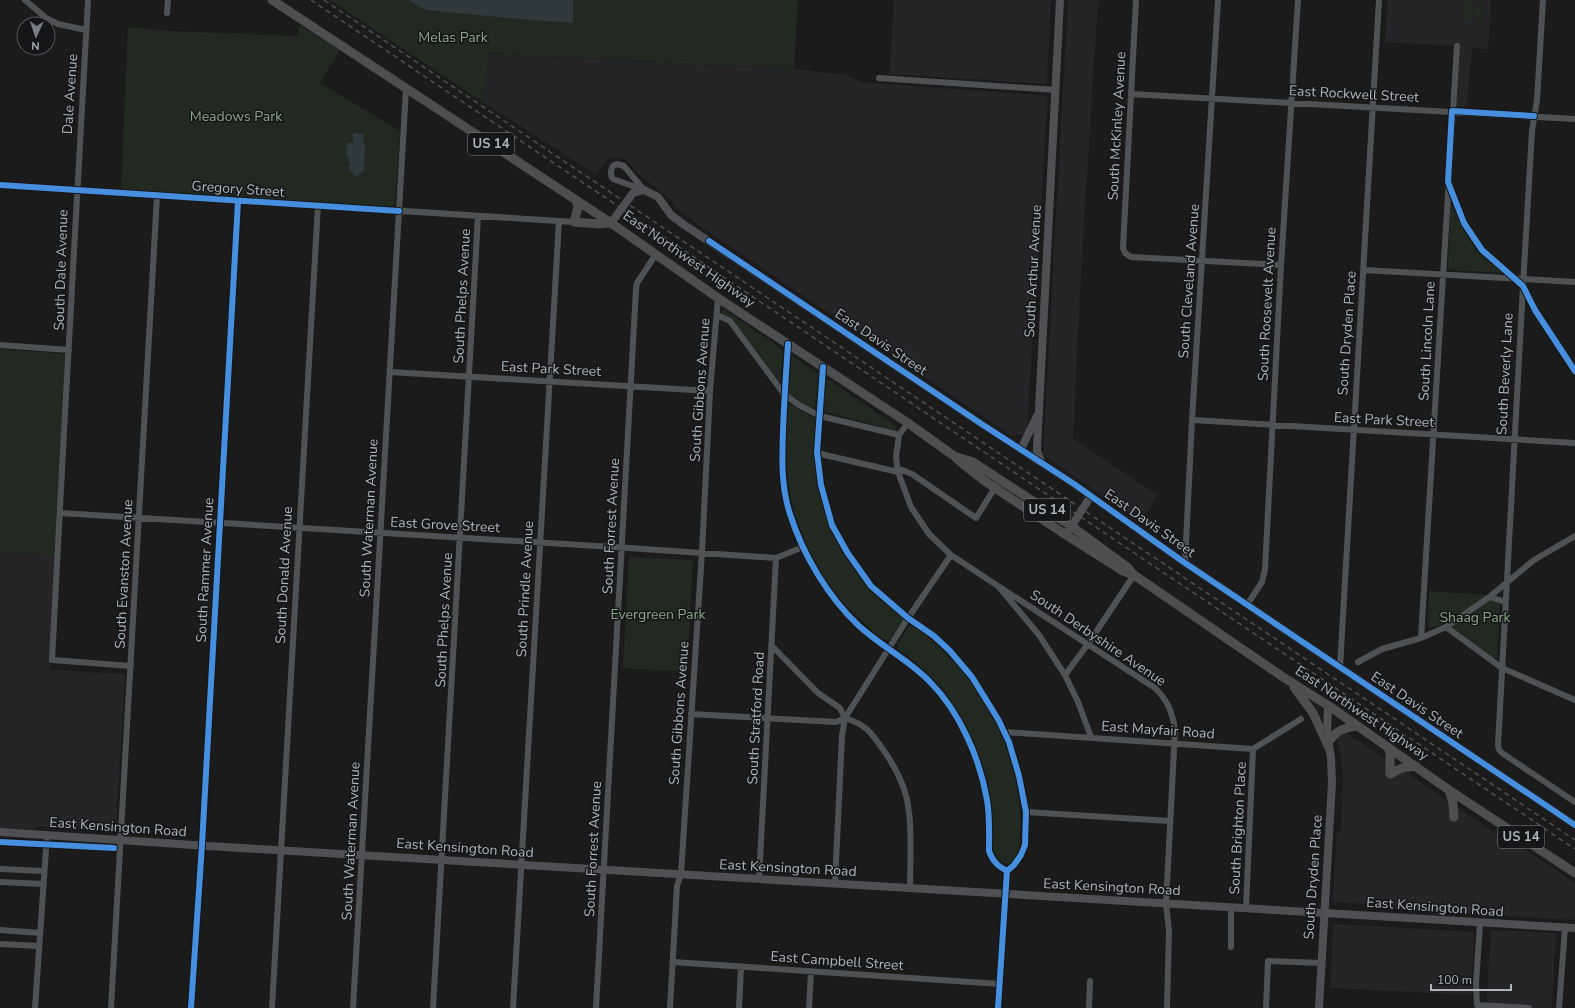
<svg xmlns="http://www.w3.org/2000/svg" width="1575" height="1008" font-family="'Nunito Sans',sans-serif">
	<rect width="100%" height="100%" fill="#1b1b1c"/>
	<path fill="#252528" d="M 894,0 L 1051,0 L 1047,84 L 889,74 Z
		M 1068,0 L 1098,0 L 1082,255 L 1073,439 L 1158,495 L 1141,522 L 1043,455 Z
		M 1387,0 L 1491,0 L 1488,49 L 1472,48 L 1467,107 L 1456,106 L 1458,46 L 1385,42 Z
		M 487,53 L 794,69 L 847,75 L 861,82 L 1048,96 L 1027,429 L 1026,434 L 1011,435 L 707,231 L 675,207 L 671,200 L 635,171 L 625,159 L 619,157 L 612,157 L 606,161 L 596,174 L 484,103 Z
		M 0,349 L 63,354 L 50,670 L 125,674 L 116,831 L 60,829 L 56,827 L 39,826 L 33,830 L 0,828 Z
		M 1345,732 L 1403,771 L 1412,775 L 1417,780 L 1465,813 L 1507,841 L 1515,843 L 1575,883 L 1575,920 L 1403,910 L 1381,905 L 1335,902 L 1333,900 L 1337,833 L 1341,831 L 1343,780 L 1342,762 L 1336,737 Z
		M 1333,924 L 1474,932 L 1471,995 L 1330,988 Z
		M 1491,930 L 1556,933 L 1552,1008 L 1486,1008 Z"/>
	<path fill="#212921" d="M 330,0 L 798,0 L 794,69 L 488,53 L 484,103 Z
		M 1463,1 L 1472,2 L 1471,21 L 1462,20 Z
		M 1475,2 L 1484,3 L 1483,22 L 1474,21 Z
		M 299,25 L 340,50 L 320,83 L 400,131 L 395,204 L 391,207 L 121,190 L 128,27 L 169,31 L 298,36 Z
		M 1450,205 L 1452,205 L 1475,249 L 1503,273 L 1451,270 L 1448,268 Z
		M 723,310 L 725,310 L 782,349 L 783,351 L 781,381 L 779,381 L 732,319 L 721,313 Z
		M 0,349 L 66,354 L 56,556 L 0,552 Z
		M 791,355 L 818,374 L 815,409 L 809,407 L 788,393 L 787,389 Z
		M 826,378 L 896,426 L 897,427 L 896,432 L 884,429 L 879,426 L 823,411 L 824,379 Z
		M 791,404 L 816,419 C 812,489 826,548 879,597 C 887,604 895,610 903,617 L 904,620 L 892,640 C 884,644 873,631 867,626 C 861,619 853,614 847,607 C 815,571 791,521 787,472 C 785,450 787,427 788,405 Z
		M 629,557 L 693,560 L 687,672 L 623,668 Z
		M 1429,591 L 1487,595 L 1500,604 L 1497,657 L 1493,658 L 1446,623 L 1434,627 L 1430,627 L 1428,624 Z
		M 911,626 L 916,627 C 943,649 964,670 983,700 C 987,707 993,714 996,721 C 1009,747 1017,780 1020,809 C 1021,824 1020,840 1019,855 L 1010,864 C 987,865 993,831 992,816 C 992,807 990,797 989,788 C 982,753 960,709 936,682 C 925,670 912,659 899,650 L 898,643 L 909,627 Z"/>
	<path fill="#2e3a3e" d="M 410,0 L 573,0 L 573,23 L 508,18 L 427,10 L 411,2 Z
		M 353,133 L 364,134 L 363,143 L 365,144 L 364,170 L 356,177 L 354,176 L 353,173 L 349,170 L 350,162 L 347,161 L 350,157 L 346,157 L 347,143 L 353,143 Z"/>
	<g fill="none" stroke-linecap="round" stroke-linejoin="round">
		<path stroke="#4f5255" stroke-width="6" d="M 25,0 L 46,18 L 58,24 L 86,30
			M 88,0 C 74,220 64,440 52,660 L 131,666
			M 1136,0 L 1123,248 L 1125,253 L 1131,257 L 1281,265
			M 1543,0 L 1537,100 L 1532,131 L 1523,286 L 1498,745 L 1499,750 L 1502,753 L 1575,802
			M 167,13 L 168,0
			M 879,78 L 1056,90
			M 1131,94 L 1575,119
			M 617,164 L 624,166 L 644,190 L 613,179 C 610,175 610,171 613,166 Z
			M 0,185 L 574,222
			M 1449,185 L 1464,223 L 1472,236 L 1482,250 L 1523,286 L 1535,310 L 1575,371
			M 1364,270 L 1575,282
			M 717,315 L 730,321 L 784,394 L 799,405 L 820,416 L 899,435
			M 788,344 C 786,373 784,402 783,431 C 782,459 781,487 790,514 C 803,555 828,597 859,626 C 882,647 909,660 930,682 C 960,712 980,759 987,800 C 990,817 989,834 989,851 C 993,862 998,866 1007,871
			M 0,345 L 69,350
			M 823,367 L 817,452 L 821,485 L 832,525 L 847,552 L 871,586 L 908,618 L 934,636 L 950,651 L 972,677 L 998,719 L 1009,742 L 1019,776 L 1026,812 L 1025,845 L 1021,855 L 1014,865 L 1007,871 L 998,1008
			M 390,372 L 710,391
			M 1192,420 L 1575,443
			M 899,435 L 896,457 L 898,472 L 911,507 L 929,534 L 951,555 L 998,586 L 1039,635 L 1065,675 L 1078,702 L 1091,737
			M 899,435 L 908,423
			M 817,452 L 825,455 L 898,472
			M 897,468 L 912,474 L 976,518 L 996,486
			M 60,513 L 629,548 L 776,558 L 803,547
			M 1185,563 L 1192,420 L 1218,0
			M 998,586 L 1155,688 C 1168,701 1172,711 1175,730 L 1166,904 L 1169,931 L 1167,1008
			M 1490,597 L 1505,602
			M 1247,605 L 1262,582 L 1265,569 L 1281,265 L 1298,0
			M 1446,627 L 1502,668 L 1575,700
			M 1421,638 L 1457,46
			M 772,646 L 818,693 L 840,708 L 845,718 C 866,725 870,731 882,748 C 895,766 907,788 909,812 C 912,836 910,863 910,888
			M 1358,662 L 1382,649 L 1421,638 L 1446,627 L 1488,598 L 1534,560 L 1575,536
			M 1340,667 L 1379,0
			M 1065,675 L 1088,644 L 1134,575
			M 691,714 L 836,722 L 845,718
			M 1004,732 L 1253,749 L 1301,719
			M 1026,812 L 1169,821
			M 0,869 L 43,871
			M 759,879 L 776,558
			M 0,882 L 43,884
			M 835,883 L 842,736 L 845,718 L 908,618 L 951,555
			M 1246,908 L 1253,749
			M 1480,924 L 1476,983 L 1477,1005 L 1529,1008
			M 0,930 L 40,933
			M 0,944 L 39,946
			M 1231,947 L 1231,908
			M 673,962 L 1000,984
			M 35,1008 L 47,835
			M 111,1008 L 157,196
			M 191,1008 L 202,845 L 238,201
			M 272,1008 L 318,205
			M 353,1008 L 406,89
			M 433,1008 L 478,216
			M 513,1008 L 559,221
			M 596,1008 L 636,289 L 637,283 L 656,254
			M 670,1008 L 677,886 L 681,874 L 702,552 L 710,391 L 718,298
			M 739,1008 L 741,967
			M 809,1008 L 811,972
			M 1089,1008 L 1090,981
			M 1266,1008 L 1268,961 L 1321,963
			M 1559,1008 L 1565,928"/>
		<path stroke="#4e5053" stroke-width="8" d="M 611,223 L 633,193 L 644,190 L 658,197 L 671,215 L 683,224 L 983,425 L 1074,484 L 1185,563 L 1575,825
			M 1021,449 L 1037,416
			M 1042,463 L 1037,451 L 1037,448 L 1060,0
			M 1069,530 L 1091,496
			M 0,832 L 208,846 L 1575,928
			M 1319,1008 L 1332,783 L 1331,758 L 1327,733 L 1328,706"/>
		<path stroke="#4d4e50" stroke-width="9" d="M 272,0 L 611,223 L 718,298 L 908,423 L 954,456 L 964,465 L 986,482 L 1066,535 L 1123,571 L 1134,575
			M 576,200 L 578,207 L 574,222 L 599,224 L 611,223
			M 957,457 L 973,462 L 1071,526 L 1127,567 L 1134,575 L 1283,677 L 1332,708 L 1449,790 L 1575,873
			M 1294,687 L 1313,713 L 1329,748
			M 1330,740 C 1337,730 1345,728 1356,726
			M 1388,747 L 1390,753 L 1390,774
			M 1390,774 L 1402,768 L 1416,766
			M 1449,790 L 1453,803 L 1454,817"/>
		<path stroke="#505153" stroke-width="1.5" stroke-dasharray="5 4" stroke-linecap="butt" d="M 311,0 L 1575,849
			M 324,0 L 1575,840"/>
		<g stroke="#151618" stroke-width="8">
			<path id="cycleway" d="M 1534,116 L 1452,111 L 1448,182 L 1464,223 L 1482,250 L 1523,286 L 1535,310 L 1575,371
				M 0,185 L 399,211
				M 709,241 L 983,425 L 1074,484 L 1185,563 L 1575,825
				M 788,344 C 786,373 784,402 783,431 C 782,459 781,487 790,514 C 803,555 828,597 859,626 C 882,647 909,660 930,682 C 960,712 980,759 987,800 C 990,817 989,834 989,851 C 993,862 998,866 1007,871
				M 823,367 L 817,452 L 821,485 L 832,525 L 847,552 L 871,586 L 908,618 L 934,636 L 950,651 L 972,677 L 998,719 L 1009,742 L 1019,776 L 1026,812 L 1025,845 L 1021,855 L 1014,865 L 1007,871 L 998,1008
				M 0,842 L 114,848
				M 191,1008 L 202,845 L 238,201"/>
		</g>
		<use href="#cycleway" stroke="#468fdf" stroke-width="6"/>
	</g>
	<g text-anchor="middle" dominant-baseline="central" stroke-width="3" stroke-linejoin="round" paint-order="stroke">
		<g fill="#151618" stroke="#7f858b" stroke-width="1">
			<rect x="468" y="133" width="46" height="22" rx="3"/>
			<rect x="1024" y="499" width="46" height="22" rx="3"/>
			<rect x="1498" y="826" width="46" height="22" rx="3"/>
		</g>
		<g font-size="13" font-weight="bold" fill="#adb4bc">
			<text x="491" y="144">US 14</text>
			<text x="1047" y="510">US 14</text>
			<text x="1521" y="837">US 14</text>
		</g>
		<g font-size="14" fill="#88a784" stroke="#151618">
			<text x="453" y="37">Melas Park</text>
			<text x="236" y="116">Meadows Park</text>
			<text x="658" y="614">Evergreen Park</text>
			<text x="1475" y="617">Shaag Park</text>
		</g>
		<g font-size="14" fill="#adb4bc" stroke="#151618">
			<text transform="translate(70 94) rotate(-86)">Dale Avenue</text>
			<text transform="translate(1354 94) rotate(3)">East Rockwell Street</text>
			<text transform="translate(1117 126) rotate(-87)">South McKinley Avenue</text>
			<text transform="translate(238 189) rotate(4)">Gregory Street</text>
			<text transform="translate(689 259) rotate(35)">East Northwest Highway</text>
			<text transform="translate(61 270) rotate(-88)">South Dale Avenue</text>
			<text transform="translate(1033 271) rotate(-87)">South Arthur Avenue</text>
			<text transform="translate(1189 281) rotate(-86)">South Cleveland Avenue</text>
			<text transform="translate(462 296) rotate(-87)">South Phelps Avenue</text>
			<text transform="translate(1267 304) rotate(-87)">South Roosevelt Avenue</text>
			<text transform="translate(1347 333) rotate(-86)">South Dryden Place</text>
			<text transform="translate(1427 341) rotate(-87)">South Lincoln Lane</text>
			<text transform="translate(881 342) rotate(34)">East Davis Street</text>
			<text transform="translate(551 369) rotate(3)">East Park Street</text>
			<text transform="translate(1505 374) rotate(-87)">South Beverly Lane</text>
			<text transform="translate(700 390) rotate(-86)">South Gibbons Avenue</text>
			<text transform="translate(1384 420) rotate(3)">East Park Street</text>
			<text transform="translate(369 518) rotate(-87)">South Waterman Avenue</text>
			<text transform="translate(1150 523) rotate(35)">East Davis Street</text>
			<text transform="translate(445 525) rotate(3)">East Grove Street</text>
			<text transform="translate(611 526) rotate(-87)">South Forrest Avenue</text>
			<text transform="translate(205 570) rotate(-87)">South Rammer Avenue</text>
			<text transform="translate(124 574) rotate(-87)">South Evanston Avenue</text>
			<text transform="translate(284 575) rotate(-87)">South Donald Avenue</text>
			<text transform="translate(525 589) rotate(-87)">South Prindle Avenue</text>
			<text transform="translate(444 620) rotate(-87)">South Phelps Avenue</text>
			<text transform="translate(1098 638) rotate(34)">South Derbyshire Avenue</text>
			<text transform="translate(1417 705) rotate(34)">East Davis Street</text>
			<text transform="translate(679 713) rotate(-86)">South Gibbons Avenue</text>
			<text transform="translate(1362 713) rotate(34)">East Northwest Highway</text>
			<text transform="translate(756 718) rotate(-87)">South Stratford Road</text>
			<text transform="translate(1158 730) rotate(4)">East Mayfair Road</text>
			<text transform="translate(118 827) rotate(4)">East Kensington Road</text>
			<text transform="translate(1238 828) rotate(-87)">South Brighton Place</text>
			<text transform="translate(351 841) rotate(-87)">South Waterman Avenue</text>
			<text transform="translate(465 848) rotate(4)">East Kensington Road</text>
			<text transform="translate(593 849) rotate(-87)">South Forrest Avenue</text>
			<text transform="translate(788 868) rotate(3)">East Kensington Road</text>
			<text transform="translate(1313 877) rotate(-86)">South Dryden Place</text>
			<text transform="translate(1112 887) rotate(3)">East Kensington Road</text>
			<text transform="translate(1435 907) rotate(4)">East Kensington Road</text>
			<text transform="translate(837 961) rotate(4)">East Campbell Street</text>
		</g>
	</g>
	<g transform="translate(36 36) rotate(183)"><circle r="19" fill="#151618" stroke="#52555a"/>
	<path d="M0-3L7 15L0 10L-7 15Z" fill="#7a7e84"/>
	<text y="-6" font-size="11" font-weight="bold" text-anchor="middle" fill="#adb4bc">N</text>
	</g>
	<path d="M1431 984v6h80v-6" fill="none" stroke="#adb4bc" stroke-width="2"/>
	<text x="1437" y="984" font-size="12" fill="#adb4bc" stroke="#151618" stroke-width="3" paint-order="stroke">100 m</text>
</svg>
